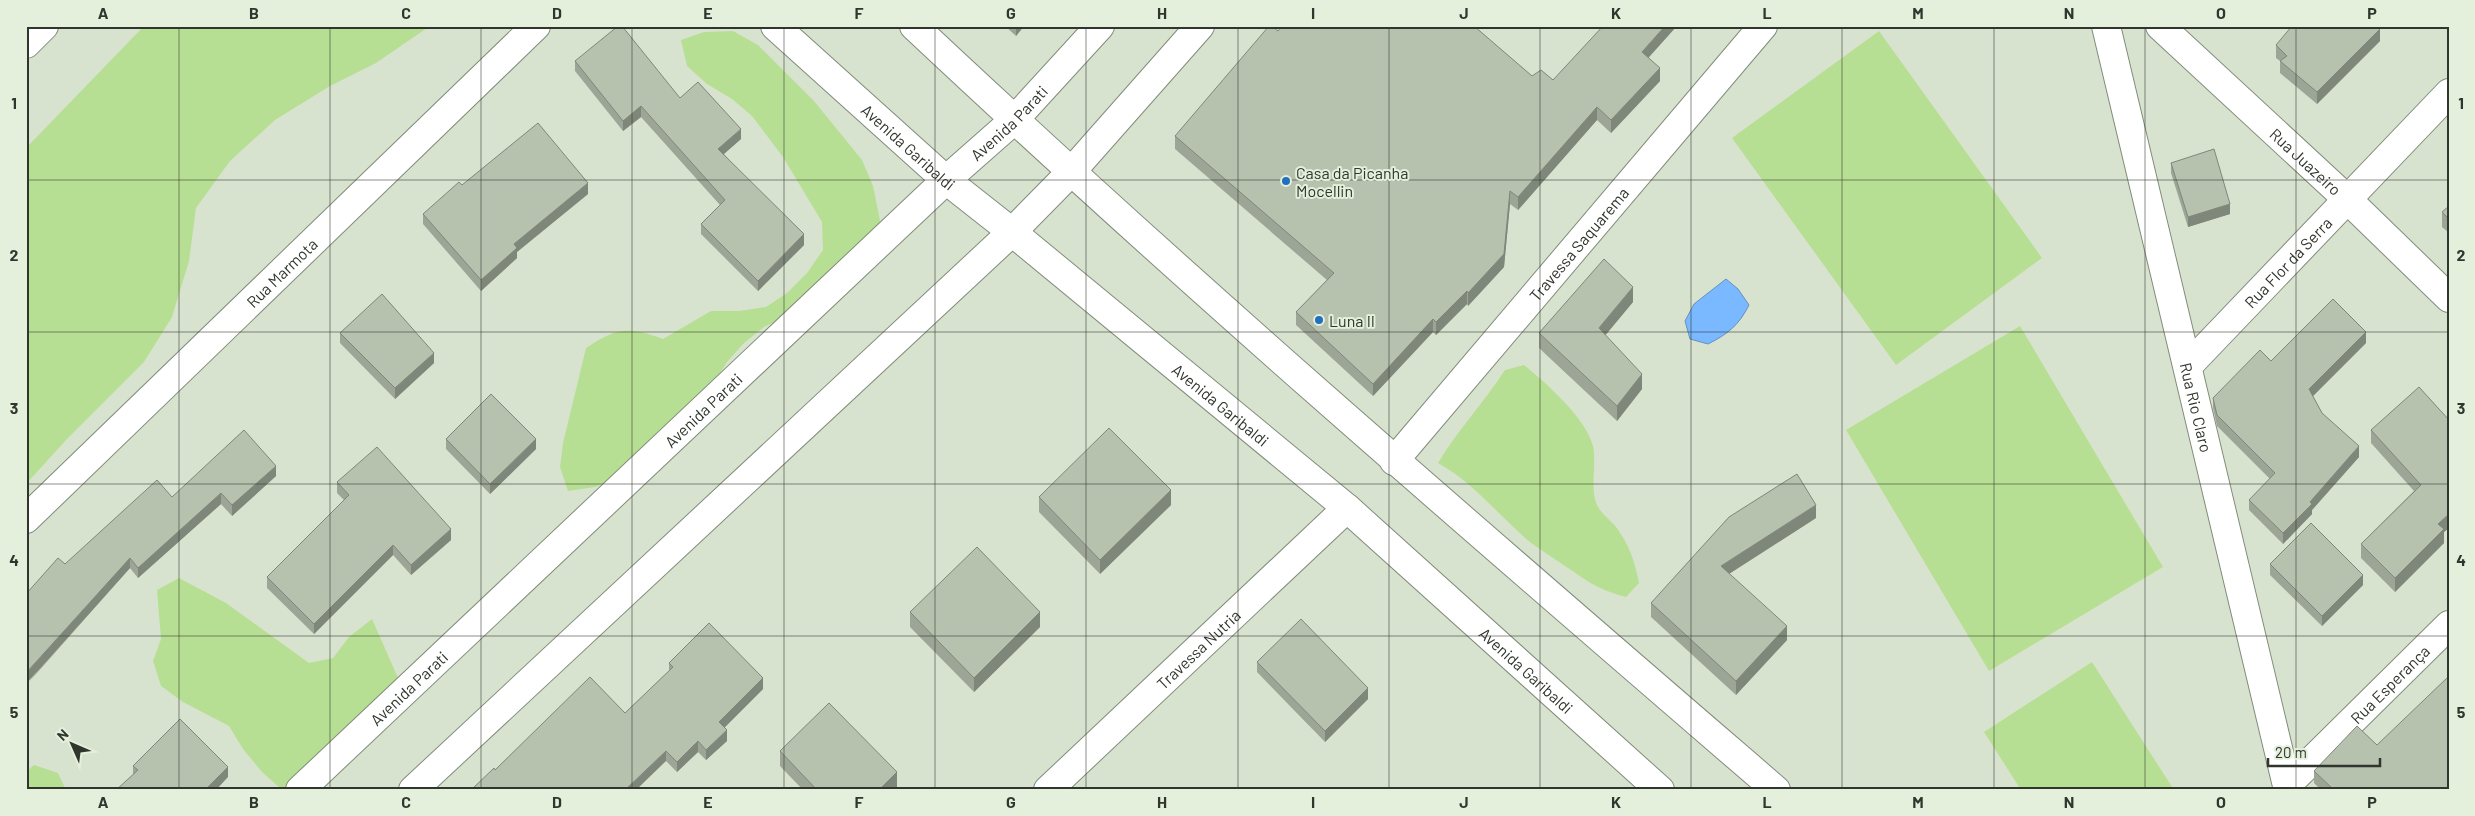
<svg xmlns="http://www.w3.org/2000/svg" width="2475" height="816" font-family="Barlow,sans-serif">
	<rect width="100%" height="100%" fill="#d8e3cf"/>
	<path fill="#b7df93" d="M 144,26 L 430,26 L 376,63 L 330,86 L 275,120 L 230,161 L 196,208 L 189,261 L 172,317 L 144,362 L 67,439 L 26,484 L 26,148 Z
		M 733,31 L 758,45 L 814,101 L 862,160 L 873,186 L 883,235 L 787,316 L 764,327 L 744,343 L 727,362 L 714,383 L 616,479 L 595,487 L 568,491 L 560,467 L 563,443 L 586,348 C 616,328 628,326 663,339 L 711,311 L 739,311 L 766,307 L 787,293 L 807,273 L 823,250 L 822,222 L 783,157 L 752,116 L 732,99 L 707,84 L 687,66 L 681,40 L 704,32 Z
		M 1879,31 L 2042,258 L 1896,365 L 1732,138 Z
		M 2020,326 L 2163,567 L 1989,671 L 1846,430 Z
		M 1524,365 C 1546,383 1586,418 1593,446 C 1597,465 1589,490 1598,507 C 1602,514 1611,521 1616,527 C 1629,544 1635,562 1639,583 L 1626,597 C 1592,588 1584,578 1556,560 C 1545,552 1532,545 1522,535 C 1494,510 1472,482 1438,463 C 1458,430 1484,402 1505,370 Z
		M 179,578 L 226,603 L 309,663 L 333,658 L 349,637 L 372,619 L 406,696 L 392,720 L 372,741 L 350,756 L 313,790 L 281,789 L 262,772 L 243,749 L 229,726 L 183,702 L 161,686 L 153,661 L 161,639 L 157,590 Z
		M 2092,662 L 2174,790 L 2021,790 L 1984,732 Z
		M 34,765 L 58,773 L 66,790 L 26,790 L 26,772 Z"/>
	<path fill="#7ab8ff" stroke="#6491c0" d="M 1726,279 L 1738,289 L 1749,305 C 1739,325 1728,334 1708,344 L 1690,339 L 1685,321 L 1694,304 Z"/>
	<g fill="none" stroke-linecap="round" stroke-linejoin="round">
		<g stroke="#828c7a" stroke-width="30">
			<g id="minor">
				<path id="s1" d="M 2106,26 L 2288,790"/>
				<path id="s2" d="M 2160,26 L 2346,198 L 2449,298"/>
				<path d="M 26,44 L 44,26"/>
				<path id="s3" d="M 946,180 L 1014,120 L 1100,26"/>
				<path d="M 1012,232 L 1071,172 L 1200,26"/>
				<path id="s4" d="M 2188,366 L 2449,93"/>
				<path id="s5" d="M 1394,461 L 1763,26"/>
				<path id="s6" d="M 26,519 L 536,26"/>
				<path id="s7" d="M 2287,785 L 2449,625"/>
				<path id="s8" d="M 1048,790 L 1347,508"/>
			</g>
		</g>
		<g stroke="#828c7a" stroke-width="30">
			<g id="tertiary">
				<path id="s9" d="M 300,790 L 946,180"/>
				<path d="M 413,790 L 1012,232"/>
			</g>
		</g>
		<g stroke="#828c7a" stroke-width="30">
			<g id="secondary">
				<path id="s10" d="M 775,26 L 946,180 L 1012,232 L 1347,508 L 1660,790"/>
				<path d="M 914,26 C 1194,289 1485,539 1776,790"/>
			</g>
		</g>
		<use href="#minor" stroke="#fff" stroke-width="28"/>
		<use href="#tertiary" stroke="#fff" stroke-width="28"/>
		<use href="#secondary" stroke="#fff" stroke-width="28"/>
	</g>
	<path fill="#9da696" d="M 1005,26 L 1024,26 L 1016,36 Z
		M 1477,26 L 1477,29 L 1532,76 L 1553,80 L 1649,58 L 1660,81 L 1611,133 L 1597,120 L 1518,210 L 1510,204 L 1504,267 L 1468,306 L 1467,304 L 1436,335 L 1433,332 L 1373,396 L 1296,325 L 1296,312 L 1327,280 L 1175,149 L 1175,136 L 1278,31 Z
		M 2380,41 L 2317,104 L 2280,73 L 2280,61 L 2276,58 L 2276,45 Z
		M 575,61 L 680,98 L 741,139 L 724,154 L 804,245 L 758,291 L 701,234 L 701,224 L 720,205 L 641,117 L 623,131 L 575,71 Z
		M 2171,163 L 2230,214 L 2188,227 L 2171,173 Z
		M 462,185 L 588,194 L 517,252 L 517,258 L 481,291 L 423,224 L 423,214 Z
		M 2449,206 L 2449,233 L 2442,227 L 2442,212 Z
		M 1633,302 L 1605,335 L 1642,389 L 1617,421 L 1539,348 L 1539,333 Z
		M 340,333 L 434,363 L 395,399 L 340,343 Z
		M 2366,343 L 2313,396 L 2322,413 L 2359,457 L 2312,510 L 2312,514 L 2283,544 L 2249,510 L 2249,500 L 2270,479 L 2217,426 L 2213,408 L 2213,398 L 2271,361 Z
		M 2449,420 L 2449,528 L 2444,532 L 2444,543 L 2395,592 L 2361,558 L 2361,544 L 2414,491 L 2371,443 L 2371,430 Z
		M 446,439 L 536,449 L 490,494 L 446,449 Z
		M 276,476 L 232,516 L 221,504 L 138,578 L 130,568 L 29,682 L 172,497 Z
		M 337,482 L 451,540 L 411,575 L 393,555 L 314,634 L 267,588 L 267,577 L 344,500 L 337,493 Z
		M 1039,497 L 1171,505 L 1100,574 L 1039,512 Z
		M 1816,518 L 1729,574 L 1787,640 L 1736,695 L 1651,617 L 1651,603 Z
		M 2270,564 L 2363,585 L 2322,626 L 2270,575 Z
		M 910,612 L 1040,627 L 974,692 L 910,627 Z
		M 1257,662 L 1368,699 L 1325,742 L 1257,672 Z
		M 669,663 L 763,689 L 725,727 L 727,741 L 706,760 L 698,752 L 677,772 L 666,761 L 495,770 L 625,713 L 669,671 Z
		M 2377,745 L 2449,790 L 2321,790 L 2314,783 L 2314,771 Z
		M 780,751 L 897,787 L 894,790 L 803,790 L 780,766 Z
		M 133,766 L 228,777 L 133,774 Z"/>
	<path fill="#7f877a" d="M 1016,26 L 1024,26 L 1016,36 Z
		M 1665,26 L 1677,26 L 1642,65 L 1642,52 Z
		M 2380,29 L 2380,41 L 2317,104 L 2317,92 Z
		M 1660,68 L 1660,81 L 1611,133 L 1611,120 Z
		M 641,106 L 641,117 L 623,131 L 623,121 Z
		M 1597,107 L 1597,120 L 1518,210 L 1518,197 Z
		M 741,129 L 741,139 L 718,159 L 718,149 Z
		M 588,183 L 588,194 L 517,252 L 517,258 L 481,291 L 481,280 L 514,244 Z
		M 1510,191 L 1510,204 L 1504,267 L 1468,306 L 1468,293 Z
		M 2230,204 L 2230,214 L 2188,227 L 2188,217 Z
		M 804,234 L 804,245 L 758,291 L 758,281 Z
		M 1633,287 L 1633,302 L 1599,343 L 1599,328 Z
		M 1467,291 L 1467,304 L 1436,335 L 1436,322 Z
		M 1433,319 L 1433,332 L 1373,396 L 1373,384 Z
		M 2366,332 L 2366,343 L 2309,400 L 2309,389 Z
		M 434,353 L 434,363 L 395,399 L 395,388 Z
		M 1642,374 L 1642,389 L 1617,421 L 1617,406 Z
		M 536,439 L 536,449 L 490,494 L 490,484 Z
		M 2359,446 L 2359,457 L 2312,510 L 2312,514 L 2283,544 L 2283,533 Z
		M 276,466 L 276,476 L 232,516 L 232,505 Z
		M 1171,490 L 1171,505 L 1100,574 L 1100,560 Z
		M 221,493 L 221,504 L 138,578 L 138,568 Z
		M 1816,505 L 1816,518 L 1721,579 L 1721,566 Z
		M 2449,514 L 2449,528 L 2444,532 L 2444,543 L 2395,592 L 2395,578 L 2438,524 Z
		M 451,529 L 451,540 L 411,575 L 411,565 Z
		M 393,545 L 393,555 L 314,634 L 314,624 Z
		M 130,558 L 130,568 L 26,684 L 26,673 Z
		M 2363,575 L 2363,585 L 2322,626 L 2322,616 Z
		M 1040,612 L 1040,627 L 974,692 L 974,678 Z
		M 1787,626 L 1787,640 L 1736,695 L 1736,681 Z
		M 763,678 L 763,689 L 719,733 L 719,722 Z
		M 1368,688 L 1368,699 L 1325,742 L 1325,731 Z
		M 727,730 L 727,741 L 706,760 L 706,750 Z
		M 698,741 L 698,752 L 677,772 L 677,762 Z
		M 666,751 L 666,761 L 636,790 L 625,790 Z
		M 228,767 L 228,777 L 216,790 L 205,790 Z
		M 897,772 L 897,787 L 894,790 L 879,790 Z"/>
	<path fill="#b6c1ae" stroke="#7f877a" d="M 618,26 L 622,26 L 680,98 L 698,82 L 741,129 L 718,149 L 804,234 L 758,281 L 701,224 L 725,200 L 641,106 L 623,121 L 575,61 Z
		M 1269,26 L 1272,26 L 1278,31 L 1282,26 L 1474,26 L 1532,76 L 1541,70 L 1553,80 L 1603,26 L 1665,26 L 1642,52 L 1660,68 L 1611,120 L 1597,107 L 1518,197 L 1510,191 L 1504,254 L 1468,293 L 1467,291 L 1436,322 L 1433,319 L 1373,384 L 1296,312 L 1334,273 L 1175,136 Z
		M 2292,26 L 2377,26 L 2380,29 L 2317,92 L 2280,61 L 2287,56 L 2276,45 Z
		M 538,123 L 588,183 L 514,244 L 517,248 L 481,280 L 423,214 L 459,182 L 462,185 Z
		M 2214,149 L 2230,204 L 2188,217 L 2171,163 Z
		M 2449,206 L 2449,219 L 2442,212 Z
		M 1604,259 L 1633,287 L 1599,328 L 1642,374 L 1617,406 L 1539,333 Z
		M 382,294 L 434,353 L 395,388 L 340,333 Z
		M 2333,299 L 2366,332 L 2309,389 L 2322,413 L 2359,446 L 2310,502 L 2312,504 L 2283,533 L 2249,500 L 2275,473 L 2217,415 L 2213,398 L 2260,350 L 2271,361 Z
		M 2419,387 L 2449,420 L 2449,514 L 2438,524 L 2444,529 L 2395,578 L 2361,544 L 2421,485 L 2371,430 Z
		M 491,394 L 536,439 L 490,484 L 446,439 Z
		M 1109,428 L 1171,490 L 1100,560 L 1039,497 Z
		M 244,430 L 276,466 L 232,505 L 221,493 L 138,568 L 130,558 L 26,673 L 26,594 L 58,558 L 65,564 L 157,480 L 172,497 Z
		M 377,447 L 451,529 L 411,565 L 393,545 L 314,624 L 267,577 L 349,495 L 337,482 Z
		M 1797,474 L 1816,505 L 1721,566 L 1787,626 L 1736,681 L 1651,603 L 1729,517 Z
		M 2311,523 L 2363,575 L 2322,616 L 2270,564 Z
		M 977,547 L 1040,612 L 974,678 L 910,612 Z
		M 1301,619 L 1368,688 L 1325,731 L 1257,662 Z
		M 709,623 L 763,678 L 719,722 L 727,730 L 706,750 L 698,741 L 677,762 L 666,751 L 625,790 L 471,790 L 494,768 L 495,770 L 590,677 L 625,713 L 673,667 L 669,663 Z
		M 2449,676 L 2449,790 L 2332,790 L 2333,789 L 2314,771 L 2357,726 L 2377,745 Z
		M 829,703 L 897,772 L 879,790 L 817,790 L 780,751 Z
		M 180,719 L 228,767 L 205,790 L 116,790 L 138,770 L 133,766 Z"/>
	<path fill="none" stroke="#30352d" stroke-width="1" stroke-opacity="0.55" d="M 179,26 L 179,790M 330,26 L 330,790M 481,26 L 481,790M 632,26 L 632,790M 784,26 L 784,790M 935,26 L 935,790M 1086,26 L 1086,790M 1238,26 L 1238,790M 1389,26 L 1389,790M 1540,26 L 1540,790M 1691,26 L 1691,790M 1842,26 L 1842,790M 1994,26 L 1994,790M 2145,26 L 2145,790M 2296,26 L 2296,790M 26,180 L 2449,180M 26,332 L 2449,332M 26,484 L 2449,484M 26,636 L 2449,636"/>
	<g fill="#2170bf" stroke="#e5f0dc" stroke-width="2">
		<circle cx="1286" cy="181" r="5"/>
		<circle cx="1319" cy="320" r="5"/>
	</g>
	<g text-anchor="middle" dominant-baseline="central" stroke-width="4" stroke-linejoin="round" paint-order="stroke">
		<g font-size="16" fill="#30352d" stroke="#e5f0dc">
			<text stroke="none"><textPath href="#s3" startOffset="85">Avenida Parati</textPath></text>
			<text stroke="none"><textPath href="#s10" startOffset="180">Avenida Garibaldi</textPath></text>
			<text stroke="none"><textPath href="#s2" startOffset="199">Rua Juazeiro</textPath></text>
			<text stroke="none"><textPath href="#s5" startOffset="285">Travessa Saquarema</textPath></text>
			<text stroke="none"><textPath href="#s4" startOffset="144">Rua Flor da Serra</textPath></text>
			<text stroke="none"><textPath href="#s6" startOffset="355">Rua Marmota</textPath></text>
			<text stroke="none"><textPath href="#s10" startOffset="585">Avenida Garibaldi</textPath></text>
			<text stroke="none"><textPath href="#s1" startOffset="392">Rua Rio Claro</textPath></text>
			<text stroke="none"><textPath href="#s9" startOffset="554">Avenida Parati</textPath></text>
			<text stroke="none"><textPath href="#s8" startOffset="206">Travessa Nutria</textPath></text>
			<text stroke="none"><textPath href="#s10" startOffset="990">Avenida Garibaldi</textPath></text>
			<text stroke="none"><textPath href="#s7" startOffset="144">Rua Esperança</textPath></text>
			<text stroke="none"><textPath href="#s9" startOffset="149">Avenida Parati</textPath></text>
		</g>
		<g font-size="16" fill="#30352d" stroke="#e5f0dc" text-anchor="start">
			<text x="1296" y="172">Casa da Picanha<tspan x="1296" dy="18">Mocellin</tspan></text>
			<text x="1329" y="320">Luna II</text>
		</g>
	</g>
	<rect width="2475" height="816" fill="none" stroke="#e5f0dc" stroke-width="55"/>
	<g transform="translate(72 744) rotate(315)" stroke="#e5f0dc" stroke-width="4" paint-order="stroke">
	<path d="M0-4L9 19L0 12L-9 19Z" fill="#30352d"/>
	<text y="-8" font-size="14" font-weight="bold" text-anchor="middle" fill="#30352d">N</text>
	</g>
	<path d="M2268 758v8h112v-8" fill="none" stroke="#30352d" stroke-width="2.5"/>
	<text x="2275" y="758" font-size="15" fill="#30352d" stroke="#e5f0dc" stroke-width="4" paint-order="stroke">20 m</text>
	<rect x="28" y="28" width="2420" height="760" fill="none" stroke="#30352d" stroke-width="2"/>
	<g font-size="16" text-anchor="middle" font-weight="bold" fill="#30352d">
		<text x="103" y="19">A</text>
		<text x="254" y="19">B</text>
		<text x="406" y="19">C</text>
		<text x="557" y="19">D</text>
		<text x="708" y="19">E</text>
		<text x="859" y="19">F</text>
		<text x="1011" y="19">G</text>
		<text x="1162" y="19">H</text>
		<text x="1313" y="19">I</text>
		<text x="1464" y="19">J</text>
		<text x="1616" y="19">K</text>
		<text x="1767" y="19">L</text>
		<text x="1918" y="19">M</text>
		<text x="2069" y="19">N</text>
		<text x="2221" y="19">O</text>
		<text x="2372" y="19">P</text>
		<text x="14" y="109">1</text>
		<text x="2461" y="109">1</text>
		<text x="14" y="261">2</text>
		<text x="2461" y="261">2</text>
		<text x="14" y="414">3</text>
		<text x="2461" y="414">3</text>
		<text x="14" y="566">4</text>
		<text x="2461" y="566">4</text>
		<text x="14" y="718">5</text>
		<text x="2461" y="718">5</text>
		<text x="103" y="808">A</text>
		<text x="254" y="808">B</text>
		<text x="406" y="808">C</text>
		<text x="557" y="808">D</text>
		<text x="708" y="808">E</text>
		<text x="859" y="808">F</text>
		<text x="1011" y="808">G</text>
		<text x="1162" y="808">H</text>
		<text x="1313" y="808">I</text>
		<text x="1464" y="808">J</text>
		<text x="1616" y="808">K</text>
		<text x="1767" y="808">L</text>
		<text x="1918" y="808">M</text>
		<text x="2069" y="808">N</text>
		<text x="2221" y="808">O</text>
		<text x="2372" y="808">P</text>
	</g>
</svg>
